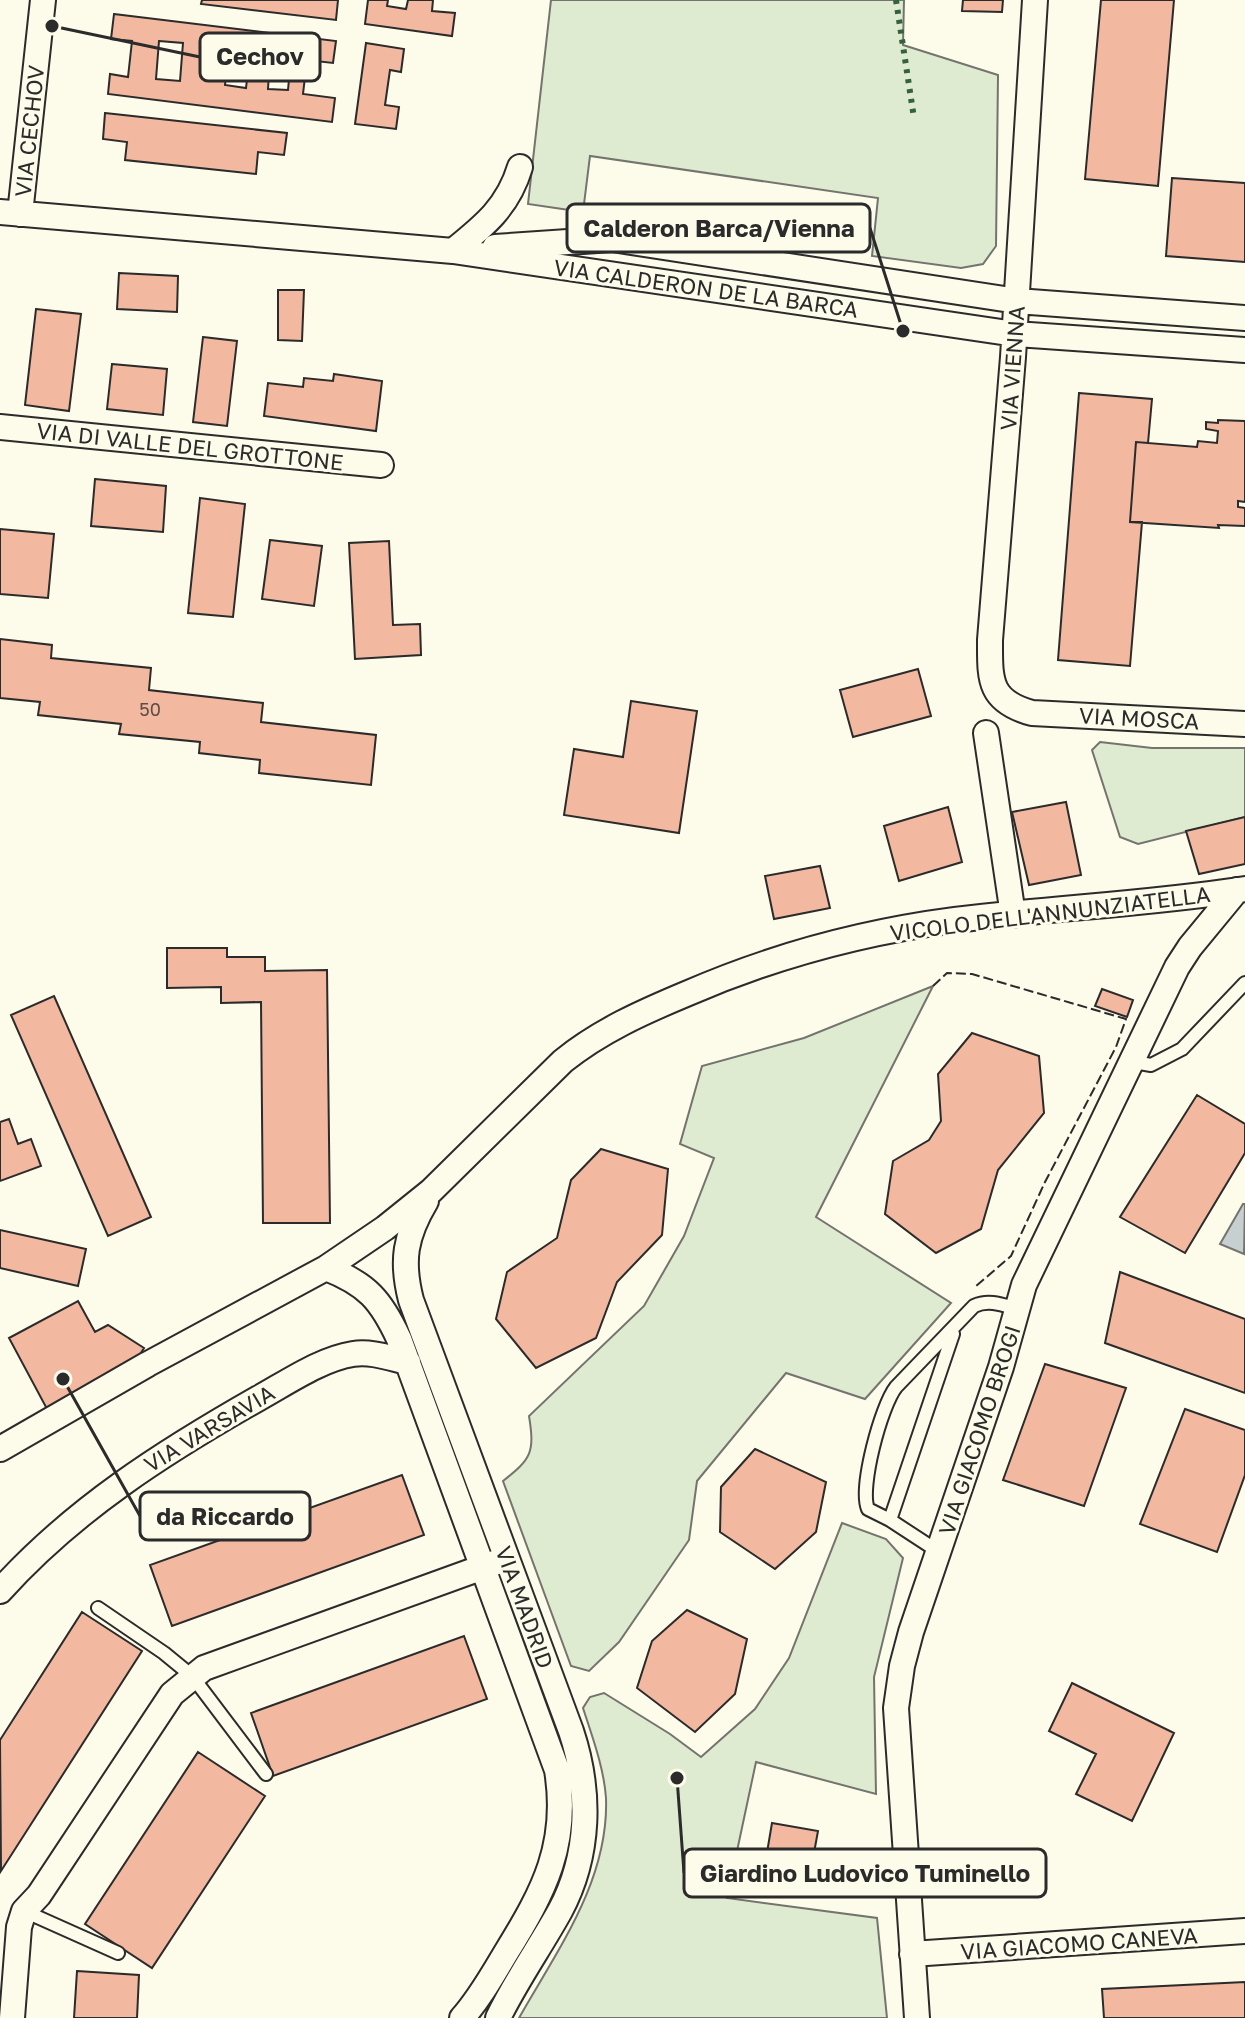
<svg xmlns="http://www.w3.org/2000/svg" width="1245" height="2018" font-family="'Golos Text',sans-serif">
	<rect width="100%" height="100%" fill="#fdfbea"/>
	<path fill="#deebd1" stroke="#74746e" stroke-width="2" d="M 551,0 L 904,0 L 903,45 L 998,75 L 996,246 L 983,264 L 961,268 L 872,256 L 878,198 L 590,156 L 583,212 L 528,204 Z
		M 1100,742 L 1152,748 L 1245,748 L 1245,817 L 1138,844 L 1120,837 L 1092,750 Z
		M 933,986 L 816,1217 L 951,1303 L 865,1399 L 786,1373 L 697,1481 L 689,1540 L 619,1642 L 589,1671 L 571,1666 L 503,1481 C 531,1459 535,1453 529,1416 L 644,1306 L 684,1236 L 714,1158 L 680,1144 L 702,1066 L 804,1038 Z
		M 842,1523 L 886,1539 L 903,1558 L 874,1677 L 876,1794 L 756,1762 L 727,1898 L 877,1918 L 887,2018 L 519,2018 C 558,1949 609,1880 606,1798 C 604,1768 592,1736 583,1708 L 590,1697 L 604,1693 L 670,1734 L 701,1757 L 755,1709 L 789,1658 Z"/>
	<path fill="#c7d0d0" stroke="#74746e" stroke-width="2" d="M 1243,1204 L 1245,1204 L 1244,1254 L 1220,1244 Z"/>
	<path fill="#f2b8a0" stroke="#2b2b2b" stroke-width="2" fill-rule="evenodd" d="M 202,0 L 338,0 L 336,20 L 201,4 Z
		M 368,0 L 388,0 L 387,6 L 406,9 L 408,0 L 433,0 L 432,11 L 455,13 L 452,36 L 365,24 Z
		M 963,0 L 1003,0 L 1002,12 L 962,11 Z
		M 1101,0 L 1174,0 L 1158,186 L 1085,179 Z
		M 114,14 L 336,41 L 333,63 L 307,60 L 303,94 L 335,98 L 332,122 L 108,94 L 110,74 L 128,77 L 132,41 L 111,39 ZM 159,41 L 183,43 L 180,81 L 156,79 ZM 229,50 L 250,53 L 246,88 L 225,85 ZM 270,55 L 291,57 L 288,90 L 268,89 Z
		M 366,43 L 404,49 L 401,72 L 390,70 L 385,105 L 399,107 L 396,129 L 355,124 Z
		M 105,113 L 287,133 L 284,155 L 258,152 L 256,174 L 125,160 L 127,142 L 103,139 Z
		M 1172,178 L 1245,183 L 1245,262 L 1166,256 Z
		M 119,273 L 178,276 L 177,312 L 117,309 Z
		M 278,290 L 304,290 L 302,341 L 278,340 Z
		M 36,309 L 81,314 L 69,411 L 25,405 Z
		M 203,337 L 237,341 L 227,426 L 193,422 Z
		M 112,364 L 167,369 L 163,415 L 107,409 Z
		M 334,374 L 382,381 L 376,431 L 264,416 L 268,383 L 303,387 L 304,378 L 333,381 Z
		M 1079,393 L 1152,399 L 1148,443 L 1136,442 L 1130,522 L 1142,522 L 1130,666 L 1058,660 Z
		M 1218,420 L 1245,421 L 1245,502 L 1238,501 L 1238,507 L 1245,508 L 1245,526 L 1218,525 L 1219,528 L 1130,522 L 1136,442 L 1197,447 L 1198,441 L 1217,443 L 1218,431 L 1206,429 L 1206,422 L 1218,423 Z
		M 95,479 L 166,486 L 163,532 L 91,526 Z
		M 200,498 L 245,504 L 233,617 L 188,613 Z
		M 0,529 L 54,534 L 48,598 L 0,594 Z
		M 270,540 L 322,546 L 314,606 L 262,599 Z
		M 389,541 L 393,625 L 420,624 L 421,655 L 355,659 L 349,543 Z
		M 0,639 L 52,645 L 51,658 L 151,668 L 149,690 L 263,703 L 261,722 L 376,735 L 371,785 L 259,773 L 260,760 L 199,753 L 200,742 L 119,734 L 121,724 L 38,715 L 40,702 L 0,698 Z
		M 918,669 L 931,716 L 853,737 L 840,690 Z
		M 631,701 L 697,711 L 679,833 L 564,815 L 574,749 L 623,757 Z
		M 1066,802 L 1081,875 L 1029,885 L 1012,812 Z
		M 948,807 L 962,862 L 899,881 L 884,826 Z
		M 1245,817 L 1245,864 L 1199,874 L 1186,831 Z
		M 820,866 L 830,908 L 774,919 L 765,876 Z
		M 167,948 L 227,948 L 227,957 L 265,957 L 265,971 L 327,970 L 330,1223 L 263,1223 L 261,1002 L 221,1003 L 221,987 L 167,988 Z
		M 1102,989 L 1133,1000 L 1127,1017 L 1095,1006 Z
		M 54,996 L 151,1217 L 108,1236 L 11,1015 Z
		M 972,1033 L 1039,1056 L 1044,1113 L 998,1170 L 981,1229 L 936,1253 L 885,1214 L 893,1161 L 929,1140 L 941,1121 L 938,1074 Z
		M 1197,1095 L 1245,1124 L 1245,1153 L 1185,1253 L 1120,1217 Z
		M 9,1119 L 18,1144 L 31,1139 L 41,1166 L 0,1181 L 0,1122 Z
		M 601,1149 L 668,1169 L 662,1235 L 617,1282 L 596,1338 L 536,1368 L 496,1319 L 507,1272 L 557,1238 L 571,1180 Z
		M 0,1230 L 86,1249 L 78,1286 L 0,1268 Z
		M 1120,1272 L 1245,1319 L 1245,1393 L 1105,1343 Z
		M 78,1301 L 95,1332 L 108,1325 L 144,1348 L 136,1361 L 47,1409 L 9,1338 Z
		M 1045,1364 L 1126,1388 L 1084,1506 L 1003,1480 Z
		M 1185,1409 L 1245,1430 L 1245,1475 L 1217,1552 L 1140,1524 Z
		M 755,1449 L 826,1482 L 816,1532 L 775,1569 L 720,1532 L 721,1487 Z
		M 402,1475 L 424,1535 L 172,1626 L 150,1565 Z
		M 687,1610 L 747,1639 L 735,1694 L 695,1732 L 637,1688 L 652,1641 Z
		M 82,1612 L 142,1651 L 1,1871 L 0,1740 Z
		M 464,1636 L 487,1699 L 273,1776 L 251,1713 Z
		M 1072,1683 L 1174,1733 L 1132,1821 L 1076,1794 L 1096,1754 L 1049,1731 Z
		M 198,1752 L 265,1796 L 152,1968 L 85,1924 Z
		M 772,1823 L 818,1831 L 807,1891 L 762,1882 Z
		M 77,1971 L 139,1975 L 137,2018 L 74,2018 Z
		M 1245,1982 L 1245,2018 L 1104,2018 L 1102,1989 Z"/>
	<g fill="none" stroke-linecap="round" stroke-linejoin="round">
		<g stroke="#2b2b2b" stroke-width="16">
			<path id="lane" d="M 1134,1062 L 1151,1065 L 1182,1049 L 1245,983
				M 890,1520 L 953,1334
				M 939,1552 L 890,1520 L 868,1509 C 859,1488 881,1406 896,1387 L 974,1306 C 989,1299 1003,1305 1017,1309
				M 98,1608 L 164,1653 L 192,1676 L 266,1774
				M 24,1911 L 118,1953"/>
		</g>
		<g stroke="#2b2b2b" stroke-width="28">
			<path id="street" d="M 1035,0 L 1013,357 L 990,640 C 990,679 988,701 1032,713 L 1245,724
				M 0,212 L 453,251 L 1015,334 L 1245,350
				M 20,214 L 43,0
				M 495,247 L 612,239 L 1017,301 L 1245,318
				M 453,251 C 484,226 508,207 520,167
				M 0,427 L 381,465
				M 986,733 L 1013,915
				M 426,1201 C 405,1236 401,1261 411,1300 L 571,1731 C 591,1791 590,1855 560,1911 C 540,1947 516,1981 498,2018
				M 326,1268 C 367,1284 381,1300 399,1339 L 557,1770 C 569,1844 544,1891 507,1951 C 493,1974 480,1998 462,2018
				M 0,1449 L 148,1364 L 326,1268 L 385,1228 L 431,1191 L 563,1061 C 600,1031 643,1012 686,994 C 771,957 863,932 955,920 C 1051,908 1149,904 1245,889
				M 0,1591 C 74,1509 164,1452 259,1398 C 288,1382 321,1359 353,1354 C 371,1351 390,1358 408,1362
				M 912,1954 L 1245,1931
				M 12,2018 L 19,1927 L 24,1911 L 39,1895 L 172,1694 L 204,1668 L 497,1562
				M 917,2018 L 896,1708 L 902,1666 L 911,1632 L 1001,1367 L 1024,1285 L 1177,967 L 1190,947 L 1237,890"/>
		</g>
		<use href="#lane" stroke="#fdfbea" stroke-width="12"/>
		<use href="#street" stroke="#fdfbea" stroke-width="24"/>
		<path stroke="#34623c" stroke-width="6" stroke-dasharray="4 6" stroke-linecap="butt" d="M 896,0 L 914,118"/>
		<path stroke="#2b2b2b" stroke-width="2" stroke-dasharray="10 4" stroke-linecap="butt" d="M 933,986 L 947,973 L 972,974 L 1126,1019 L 1116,1047 L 1045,1182 L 1011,1256 L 975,1287"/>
	</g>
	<g text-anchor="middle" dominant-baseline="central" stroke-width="6" stroke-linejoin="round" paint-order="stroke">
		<g font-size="18" fill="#5d4e48">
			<text x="150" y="709">50</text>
		</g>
		<g font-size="22" fill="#2b2b2b" stroke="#fdfbea">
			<text transform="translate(29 131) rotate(-84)">VIA CECHOV</text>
			<text transform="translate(706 288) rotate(8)">VIA CALDERON DE LA BARCA</text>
			<text transform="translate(1012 368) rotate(-86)">VIA VIENNA</text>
			<text transform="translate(190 446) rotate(6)">VIA DI VALLE DEL GROTTONE</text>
			<text transform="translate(1139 718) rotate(3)">VIA MOSCA</text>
			<text transform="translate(1050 913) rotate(-7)">VICOLO DELL'ANNUNZIATELLA</text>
			<text transform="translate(209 1428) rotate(-31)">VIA VARSAVIA</text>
			<text transform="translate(979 1430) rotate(-72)">VIA GIACOMO BROGI</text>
			<text transform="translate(525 1607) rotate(70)">VIA MADRID</text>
			<text transform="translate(1079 1943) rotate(-4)">VIA GIACOMO CANEVA</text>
		</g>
	</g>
	<path fill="none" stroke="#2b2b2b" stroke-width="3" d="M52 26L200 57M903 331L870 228M63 1379L140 1516M677 1778L684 1873"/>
	<g fill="#2b2b2b" stroke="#fdfbea" stroke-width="3">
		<circle cx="52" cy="26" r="8"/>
		<circle cx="903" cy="331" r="8"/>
		<circle cx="63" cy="1379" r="8"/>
		<circle cx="677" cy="1778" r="8"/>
	</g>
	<g fill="#fdfbea" stroke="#2b2b2b" stroke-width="3">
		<rect x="200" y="33" width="120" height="48" rx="8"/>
		<rect x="567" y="204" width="303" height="48" rx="8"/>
		<rect x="140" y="1492" width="170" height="48" rx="8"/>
		<rect x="684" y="1849" width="362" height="48" rx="8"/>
	</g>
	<g font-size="24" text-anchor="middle" font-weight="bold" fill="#2b2b2b">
		<text x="260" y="65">Cechov</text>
		<text x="719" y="237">Calderon Barca/Vienna</text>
		<text x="225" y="1525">da Riccardo</text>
		<text x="865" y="1882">Giardino Ludovico Tuminello</text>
	</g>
</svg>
